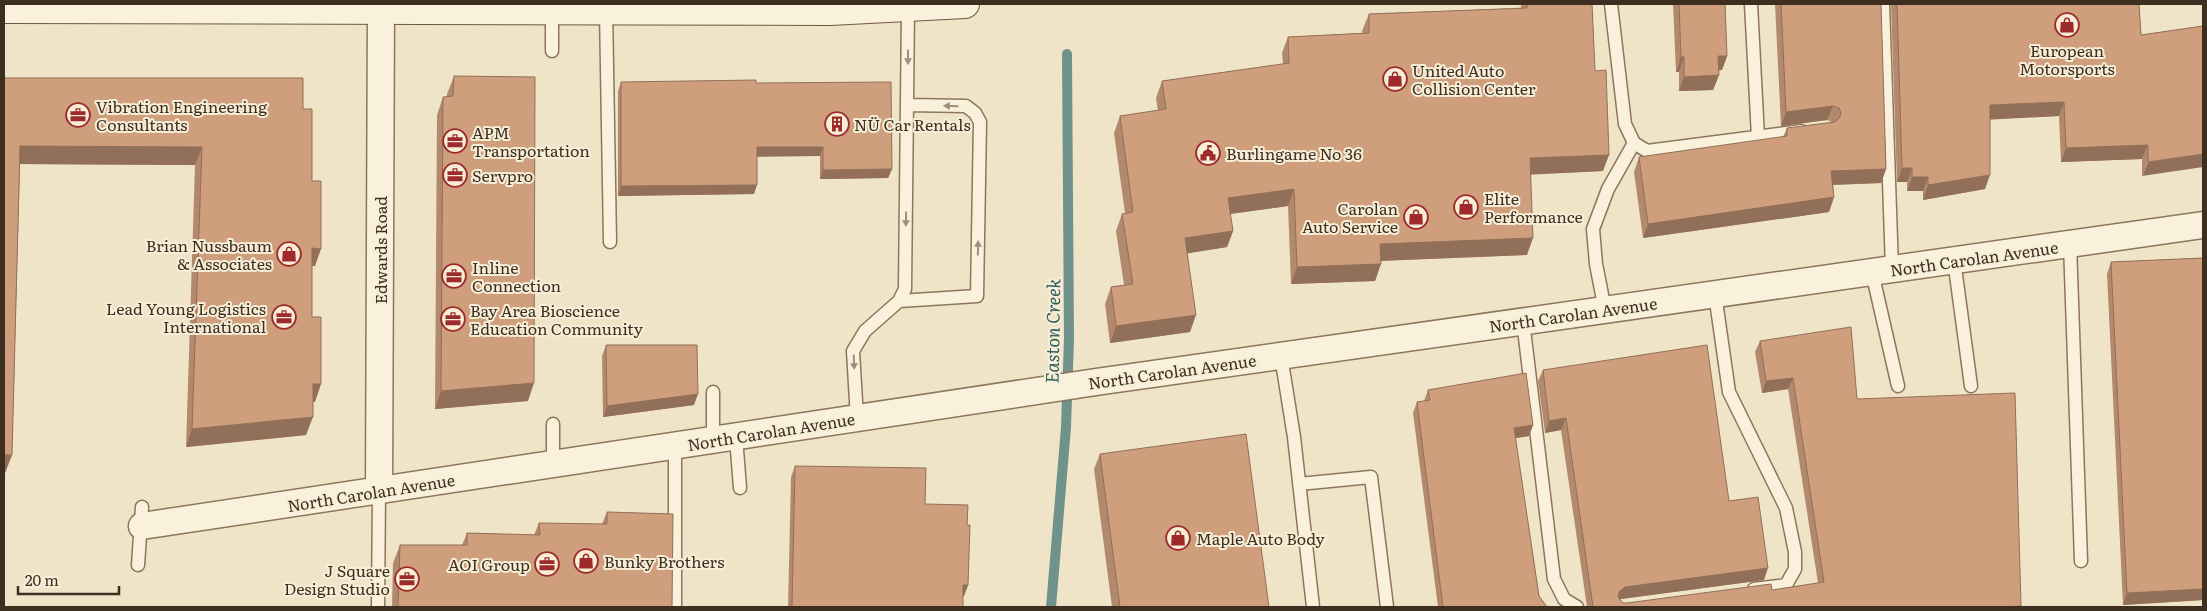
<svg xmlns="http://www.w3.org/2000/svg" width="2207" height="611" font-family="Literata,serif">
	<rect width="100%" height="100%" fill="#f0e4c8"/>
	<g fill="none" stroke-linecap="round" stroke-linejoin="round">
		<path stroke="#6f938a" stroke-width="10" d="M 1051,607 L 1066,427 L 1069,339 L 1067,54"/>
		<g stroke="#8d765c" stroke-width="15">
			<path id="lane" d="M 1611,4 L 1625,124 L 1634,143 L 1647,151 L 1801,131
				M 1751,4 L 1758,137
				M 1883,4 L 1892,269
				M 552,10 L 552,51
				M 606,10 L 610,242
				M 2070,244 L 2081,561
				M 1954,260 L 1971,386
				M 1872,272 L 1898,386
				M 1715,294 L 1729,392 L 1786,508 L 1795,552 L 1795,569 L 1786,585 L 1754,589
				M 899,301 L 977,296 L 980,122 L 975,113 L 966,106 L 908,105
				M 1605,310 L 1596,264 L 1593,229 L 1608,189 L 1634,143
				M 1523,321 L 1554,579 L 1564,599 L 1577,607
				M 1281,356 L 1294,437 L 1313,607
				M 857,418 L 853,351 L 865,331 L 899,301 L 905,289 L 908,8
				M 736,437 L 740,488
				M 713,440 L 713,392
				M 675,446 L 675,607
				M 553,464 L 553,424
				M 1299,484 L 1371,477 L 1387,607
				M 138,565 L 142,507
				M 378,607 L 379,490"/>
		</g>
		<g stroke="#8d765c" stroke-width="29">
			<path id="street" d="M 379,490 L 381,4
				M 142,526 L 1096,382 L 2203,225"/>
		</g>
		<g stroke="#6f573f" stroke-width="30">
			<path id="secondary" d="M 4,9 L 830,11 L 965,4"/>
		</g>
		<use href="#lane" stroke="#faf1dc" stroke-width="12"/>
		<use href="#street" stroke="#faf1dc" stroke-width="26"/>
		<use href="#secondary" stroke="#faf1dc" stroke-width="28"/>
	</g>
	<path fill="#b2896c" d="M 1521,4 L 1592,4 L 1595,71 L 1603,171 L 1531,174 L 1527,255 L 1381,261 L 1375,281 L 1291,284 L 1288,206 L 1230,214 L 1233,231 L 1227,247 L 1187,253 L 1190,332 L 1110,343 L 1105,304 L 1111,287 L 1124,285 L 1116,231 L 1122,214 L 1125,213 L 1114,133 L 1120,116 L 1158,111 L 1156,98 L 1162,81 L 1283,64 L 1282,53 L 1288,37 L 1363,33 L 1362,31 L 1369,14 L 1521,8 Z
		M 1673,4 L 1743,4 L 1725,5 L 1727,56 L 1722,70 L 1719,70 L 1719,75 L 1713,90 L 1679,91 L 1679,72 L 1676,72 Z
		M 1775,4 L 1881,4 L 1886,169 L 1881,183 L 1833,185 L 1834,197 L 1829,212 L 1643,238 L 1634,172 L 1639,157 L 1783,137 L 1787,128 L 1832,122 L 1827,120 L 1781,126 Z
		M 1891,4 L 2139,4 L 2141,35 L 2203,26 L 2142,176 L 2142,159 L 2061,162 L 2059,116 L 1990,119 L 1985,189 L 1923,200 L 1923,191 L 1907,191 L 1907,182 L 1897,182 Z
		M 454,76 L 528,401 L 435,409 L 437,115 L 443,97 L 447,97 L 447,94 Z
		M 4,78 L 303,109 L 312,181 L 315,266 L 312,266 L 312,317 L 315,402 L 313,402 L 306,435 L 186,447 L 195,165 L 20,164 L 12,455 L 5,473 Z
		M 621,82 L 756,83 L 892,169 L 888,178 L 820,179 L 820,156 L 757,156 L 754,194 L 618,196 L 618,91 Z
		M 2203,258 L 2203,600 L 2123,605 L 2107,274 L 2111,262 Z
		M 1760,341 L 1857,399 L 2021,607 L 1587,607 L 1561,430 L 1545,433 L 1538,381 L 1543,370 L 1729,501 L 1764,580 L 1621,599 L 1620,599 L 1623,603 L 1627,603 L 1772,590 L 1818,583 L 1788,389 L 1762,393 L 1755,352 Z
		M 606,345 L 694,405 L 603,417 L 602,356 Z
		M 1428,390 L 1533,425 L 1529,436 L 1515,438 L 1539,596 L 1547,607 L 1438,607 L 1413,413 L 1417,402 L 1424,401 Z
		M 1100,454 L 1269,607 L 1112,607 L 1094,469 Z
		M 795,466 L 967,525 L 968,585 L 964,596 L 963,596 L 963,607 L 788,607 L 791,477 Z
		M 607,512 L 672,607 L 392,607 L 393,563 L 400,545 L 462,545 L 467,533 L 534,535 L 539,523 L 602,524 Z"/>
	<path fill="#916f58" d="M 1720,4 L 1743,4 L 1719,5 Z
		M 1718,56 L 1727,56 L 1722,70 L 1713,71 Z
		M 1681,57 L 1684,57 L 1679,72 L 1676,72 Z
		M 1719,75 L 1713,90 L 1679,91 L 1684,77 Z
		M 2064,102 L 2059,116 L 1984,120 L 1990,105 Z
		M 1833,106 L 1827,120 L 1781,126 L 1786,112 Z
		M 2148,145 L 2142,159 L 2061,162 L 2066,148 Z
		M 20,146 L 202,147 L 195,165 L 14,164 Z
		M 757,147 L 823,147 L 820,156 L 753,157 Z
		M 2203,154 L 2203,167 L 2142,176 L 2148,162 Z
		M 1609,155 L 1603,171 L 1524,175 L 1530,158 Z
		M 1902,168 L 1912,168 L 1907,182 L 1897,182 Z
		M 892,169 L 888,178 L 820,179 L 823,170 Z
		M 1886,169 L 1881,183 L 1826,185 L 1831,171 Z
		M 1990,175 L 1985,189 L 1923,200 L 1928,185 Z
		M 1912,177 L 1928,177 L 1923,191 L 1907,191 Z
		M 757,185 L 754,194 L 618,196 L 621,186 Z
		M 1294,189 L 1288,206 L 1222,215 L 1228,198 Z
		M 1834,197 L 1829,212 L 1643,238 L 1648,224 Z
		M 1233,231 L 1227,247 L 1178,255 L 1185,238 Z
		M 1533,238 L 1527,255 L 1374,261 L 1380,244 Z
		M 312,248 L 321,249 L 315,266 L 306,266 Z
		M 1381,264 L 1375,281 L 1291,284 L 1297,267 Z
		M 1196,315 L 1190,332 L 1110,343 L 1116,326 Z
		M 1793,378 L 1788,389 L 1762,393 L 1766,381 Z
		M 534,383 L 528,401 L 435,409 L 441,391 Z
		M 313,384 L 321,384 L 315,402 L 306,402 Z
		M 698,394 L 694,405 L 603,417 L 607,406 Z
		M 313,417 L 306,435 L 186,447 L 192,429 Z
		M 1566,418 L 1561,430 L 1545,433 L 1549,421 Z
		M 1533,425 L 1529,436 L 1510,439 L 1514,428 Z
		M 4,455 L 12,455 L 5,473 L 4,473 Z
		M 1768,568 L 1764,580 L 1621,599 L 1615,603 L 1619,592 L 1625,587 Z
		M 963,585 L 968,585 L 964,596 L 959,596 Z
		M 2203,589 L 2203,600 L 2123,605 L 2127,593 Z"/>
	<path fill="#cf9f7d" stroke="#916f58" d="M 1527,4 L 1592,4 L 1595,71 L 1606,70 L 1609,155 L 1530,158 L 1533,238 L 1380,244 L 1381,264 L 1297,267 L 1294,189 L 1228,198 L 1233,231 L 1185,238 L 1196,315 L 1116,326 L 1111,287 L 1133,284 L 1122,214 L 1133,212 L 1120,116 L 1166,109 L 1162,81 L 1289,63 L 1288,37 L 1369,33 L 1369,14 L 1527,8 Z
		M 1679,4 L 1725,4 L 1727,56 L 1718,56 L 1719,75 L 1684,77 L 1684,57 L 1681,57 Z
		M 1781,4 L 1881,4 L 1886,169 L 1831,171 L 1834,197 L 1648,224 L 1639,157 L 1787,136 L 1787,128 L 1835,122 L 1840,117 L 1841,113 L 1839,108 L 1833,106 L 1786,112 Z
		M 1897,4 L 2139,4 L 2141,35 L 2203,26 L 2203,154 L 2148,162 L 2148,145 L 2066,148 L 2064,102 L 1990,105 L 1990,175 L 1928,185 L 1928,177 L 1912,177 L 1912,168 L 1902,168 Z
		M 454,76 L 535,77 L 534,383 L 441,391 L 443,97 L 453,96 Z
		M 4,78 L 303,78 L 303,109 L 312,109 L 312,181 L 321,181 L 321,249 L 312,248 L 312,317 L 321,317 L 321,384 L 313,384 L 313,417 L 192,429 L 202,147 L 20,146 L 12,455 L 4,455 Z
		M 756,80 L 756,83 L 891,82 L 892,169 L 823,170 L 823,147 L 757,147 L 757,185 L 621,186 L 621,82 Z
		M 2203,258 L 2203,589 L 2127,593 L 2111,262 Z
		M 1851,327 L 1857,399 L 2015,393 L 2021,606 L 1992,607 L 1593,607 L 1566,418 L 1549,421 L 1543,370 L 1707,345 L 1729,501 L 1758,497 L 1768,568 L 1625,587 L 1619,592 L 1618,597 L 1623,603 L 1627,603 L 1771,584 L 1772,590 L 1824,582 L 1793,378 L 1766,381 L 1760,341 Z
		M 606,345 L 697,345 L 698,394 L 607,406 Z
		M 1526,373 L 1533,425 L 1514,428 L 1539,596 L 1547,607 L 1443,607 L 1417,402 L 1430,400 L 1428,390 Z
		M 1246,434 L 1269,607 L 1120,607 L 1100,454 Z
		M 795,466 L 926,468 L 925,504 L 968,505 L 967,525 L 970,525 L 968,585 L 963,585 L 963,607 L 792,607 Z
		M 607,512 L 673,514 L 672,607 L 398,607 L 400,545 L 467,545 L 467,533 L 540,535 L 539,523 L 607,524 Z"/>
	<defs><path id="oneway-solid" d="M-6-.8H1V-3.2L6.5 0L1 3.2V.8H-6Z" transform="scale(1.25)"/></defs>
	<g fill="#9c907e">
		<use href="#oneway-solid" transform="translate(908 57) rotate(90)"/>
		<use href="#oneway-solid" transform="translate(951 106) rotate(-179)"/>
		<use href="#oneway-solid" transform="translate(906 219) rotate(91)"/>
		<use href="#oneway-solid" transform="translate(978 248) rotate(-89)"/>
		<use href="#oneway-solid" transform="translate(854 362) rotate(88)"/>
	</g>
	<defs>
		<g id="shop-ring" transform="scale(1.25)"><circle r="9.5" fill="#f7eed8" stroke="#9e2a2b" stroke-width="1.5"/><path d="M-5-2.5h2.3a2.7 3.5 0 0 1 5.4 0H5L5.5 6h-11ZM-1.5-2.5h3a1.5 2.3 0 0 0-3 0Z" fill="#9e2a2b"/></g>
		<g id="office-ring" transform="scale(1.25)"><circle r="9.5" fill="#f7eed8" stroke="#9e2a2b" stroke-width="1.5"/><path d="M-6-3h4V-5.5h4V-3h4V5H-6ZM-1-4.5V-3h2v-1.5ZM-6 0V1H6V0Z" fill="#9e2a2b"/></g>
		<g id="building-ring" transform="scale(1.25)"><circle r="9.5" fill="#f7eed8" stroke="#9e2a2b" stroke-width="1.5"/><path d="M-4-6H4V6H1V3H-1V6H-4ZM-2.5-4.3h1.7v1.8h-1.7ZM.8-4.3h1.7v1.8H.8ZM-2.5-1h1.7V.8h-1.7ZM.8-1h1.7V.8H.8Z" fill="#9e2a2b"/></g>
		<g id="civic-ring" transform="scale(1.25)"><circle r="9.5" fill="#f7eed8" stroke="#9e2a2b" stroke-width="1.5"/><path d="M-.6-6.5H3V-4.5H.6V-3L4-1V1h2V6H-6V1h2V-1L-.6-3ZM-1.2 2.5V6h2.4V2.5Z" fill="#9e2a2b"/></g>
	</defs>
	<g fill-rule="evenodd">
		<use href="#shop-ring" x="2067" y="25"/>
		<use href="#shop-ring" x="1395" y="79"/>
		<use href="#office-ring" x="78" y="115"/>
		<use href="#building-ring" x="837" y="124"/>
		<use href="#office-ring" x="455" y="141"/>
		<use href="#civic-ring" x="1208" y="153"/>
		<use href="#office-ring" x="455" y="175"/>
		<use href="#shop-ring" x="1466" y="207"/>
		<use href="#shop-ring" x="1416" y="217"/>
		<use href="#shop-ring" x="289" y="254"/>
		<use href="#office-ring" x="454" y="276"/>
		<use href="#office-ring" x="284" y="317"/>
		<use href="#office-ring" x="453" y="319"/>
		<use href="#shop-ring" x="1178" y="538"/>
		<use href="#shop-ring" x="586" y="561"/>
		<use href="#office-ring" x="547" y="564"/>
		<use href="#office-ring" x="407" y="579"/>
	</g>
	<g text-anchor="middle" dominant-baseline="central" stroke-width="4" stroke-linejoin="round" paint-order="stroke">
		<g font-size="16" fill="#3d2e20" stroke="#f7eed8" text-anchor="start">
			<text x="2067" y="50" text-anchor="middle">European<tspan x="2067" dy="18">Motorsports</tspan></text>
			<text x="1412" y="70">United Auto<tspan x="1412" dy="18">Collision Center</tspan></text>
			<text x="96" y="106">Vibration Engineering<tspan x="96" dy="18">Consultants</tspan></text>
			<text x="854" y="124">NÜ Car Rentals</text>
			<text x="472" y="132">APM<tspan x="472" dy="18">Transportation</tspan></text>
			<text x="1226" y="153">Burlingame No 36</text>
			<text x="472" y="175">Servpro</text>
			<text x="1484" y="198">Elite<tspan x="1484" dy="18">Performance</tspan></text>
			<text x="1398" y="208" text-anchor="end">Carolan<tspan x="1398" dy="18">Auto Service</tspan></text>
			<text x="272" y="245" text-anchor="end">Brian Nussbaum<tspan x="272" dy="18">&amp; Associates</tspan></text>
			<text x="472" y="267">Inline<tspan x="472" dy="18">Connection</tspan></text>
			<text x="266" y="308" text-anchor="end">Lead Young Logistics<tspan x="266" dy="18">International</tspan></text>
			<text x="470" y="310">Bay Area Bioscience<tspan x="470" dy="18">Education Community</tspan></text>
			<text x="1196" y="538">Maple Auto Body</text>
			<text x="604" y="561">Bunky Brothers</text>
			<text x="530" y="564" text-anchor="end">AOI Group</text>
			<text x="390" y="570" text-anchor="end">J Square<tspan x="390" dy="18">Design Studio</tspan></text>
		</g>
		<g font-size="16" fill="#3d2e20" stroke="#f7eed8">
			<text transform="translate(380 250) rotate(-90)">Edwards Road</text>
			<text transform="translate(1974 258) rotate(-8)">North Carolan Avenue</text>
			<text transform="translate(1573 314) rotate(-8)">North Carolan Avenue</text>
			<text transform="translate(1172 371) rotate(-8)">North Carolan Avenue</text>
			<text transform="translate(771 431) rotate(-9)">North Carolan Avenue</text>
			<text transform="translate(371 492) rotate(-9)">North Carolan Avenue</text>
		</g>
		<g font-size="18" font-style="italic" fill="#2f5d5a" stroke="#f7eed8">
			<text transform="translate(1052 331) rotate(-89)">Easton Creek</text>
		</g>
	</g>
	<rect width="2207" height="611" fill="none" stroke="#3d2e20" stroke-width="10"/>
	<path d="M18 586v8h101v-8" fill="none" stroke="#3d2e20" stroke-width="2.5"/>
	<text x="25" y="586" font-size="15" fill="#3d2e20" stroke="#f7eed8" stroke-width="4" paint-order="stroke">20 m</text>
</svg>
